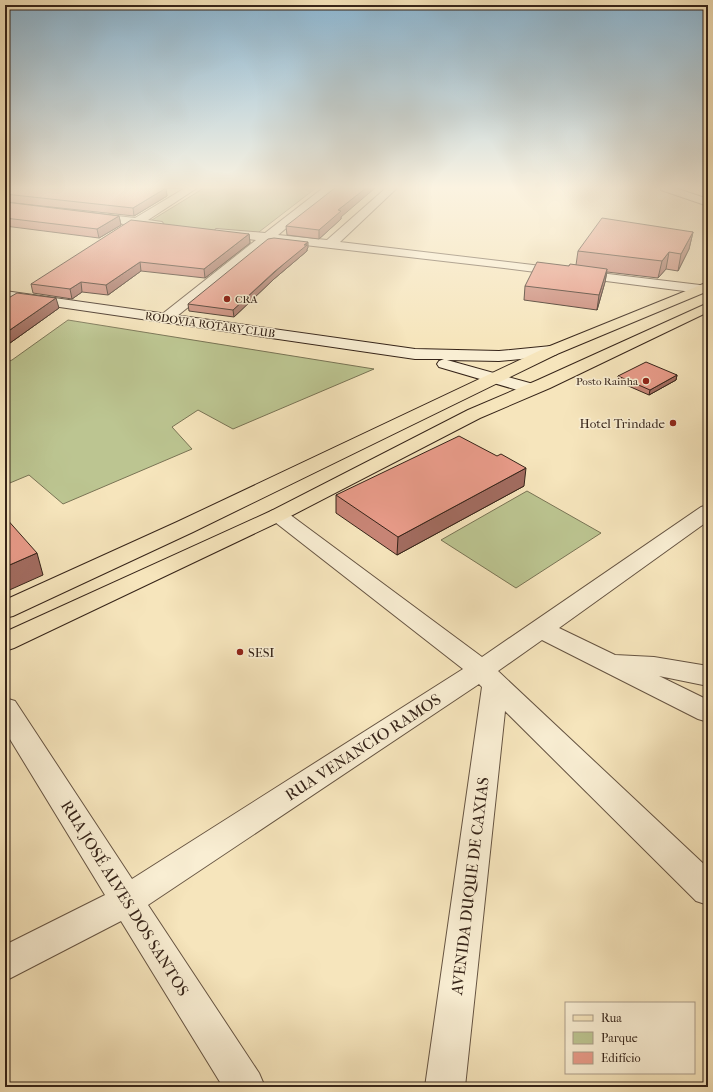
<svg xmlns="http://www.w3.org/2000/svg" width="713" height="1092" font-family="'IM FELL French Canon',serif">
	<rect width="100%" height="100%" fill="#f6e5bc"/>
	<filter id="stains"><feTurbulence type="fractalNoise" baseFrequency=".005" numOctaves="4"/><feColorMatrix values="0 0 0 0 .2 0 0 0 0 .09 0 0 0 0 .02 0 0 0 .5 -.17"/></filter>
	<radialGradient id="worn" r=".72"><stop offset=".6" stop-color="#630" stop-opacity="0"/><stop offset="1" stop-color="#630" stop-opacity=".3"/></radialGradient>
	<path fill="#bcc591" stroke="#797455" d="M 204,188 L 316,188 L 255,235 L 147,223 Z
		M 68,320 L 374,369 L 233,429 L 198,410 L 172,427 L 192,449 L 63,504 L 29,475 L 5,485 L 5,363 L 12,360 Z
		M 527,491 L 601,533 L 516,588 L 441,540 Z"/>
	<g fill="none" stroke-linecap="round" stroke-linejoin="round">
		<g stroke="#665442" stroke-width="2">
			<path id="minor" d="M 185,188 L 197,188 L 148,220 L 162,222 L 164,225 L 162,228 L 158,229 L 89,219 L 83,216 L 89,213 L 135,218 Z
				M 323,188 L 334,188 L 278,235 L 327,240 L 386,188 L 397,188 L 340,242 L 700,285 L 705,286 L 707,289 L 705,292 L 700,293 L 504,268 L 270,241 L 171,321 L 161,321 L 159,318 L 161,315 L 256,240 L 216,235 L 214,232 L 216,229 L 265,233 Z
				M 660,188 L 675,188 L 708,199 L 708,206 L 661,190 Z
				M 708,505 L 708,521 L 559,628 L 615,655 L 654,657 L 708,666 L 708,686 L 659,676 L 708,700 L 708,722 L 698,719 L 542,640 L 498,671 L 708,868 L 708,905 L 696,901 L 505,711 L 465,1087 L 425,1087 L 482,687 L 479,684 L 148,905 L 259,1073 L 265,1087 L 223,1087 L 121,921 L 5,981 L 5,945 L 105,895 L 5,731 L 5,698 L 15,701 L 132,879 L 463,669 L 271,519 L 267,515 L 271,511 L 278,509 L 285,511 L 482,657 L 701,507 Z"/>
		</g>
		<g stroke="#362419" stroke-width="2">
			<path id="secondary" d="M 5,291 L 415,349 L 499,351 L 551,346 L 557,348 L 559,351 L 557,354 L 551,356 L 499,361 L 447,360 L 537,385 L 540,389 L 537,393 L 531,394 L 439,367 L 437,364 L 439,361 L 444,359 L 415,359 L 5,299 Z"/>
		</g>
		<g stroke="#362419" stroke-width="2">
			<path id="primary" d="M 708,282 L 708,291 L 557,354 L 193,532 L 13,616 L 5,618 L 5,600 L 177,522 L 545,348 Z
				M 708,303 L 708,312 L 550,388 L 480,418 L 285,519 L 14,648 L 5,651 L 5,632 L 271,511 L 468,410 L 538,380 Z"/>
		</g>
		<use href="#minor" fill="#f9eed3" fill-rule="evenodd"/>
		<use href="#secondary" fill="#f9eed3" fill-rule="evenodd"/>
		<use href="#primary" fill="#f6e5bc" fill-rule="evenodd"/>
	</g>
	<path fill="#c88576" stroke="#362419" d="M 5,188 L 180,188 L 166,188 L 167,196 L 134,216 L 5,202 Z
		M 5,202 L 119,216 L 121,225 L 99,238 L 5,226 Z
		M 341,217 L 341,219 L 319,239 L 287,235 L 286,226 Z
		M 693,232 L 689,249 L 678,271 L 666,269 L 658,278 L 607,272 L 605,282 L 597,310 L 524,300 L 525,286 L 569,266 L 576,265 L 578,251 Z
		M 249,234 L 250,243 L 205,278 L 141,271 L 108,295 L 82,292 L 72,299 L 33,293 L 31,284 Z
		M 308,248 L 307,249 L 307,251 L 274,279 L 234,317 L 189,311 L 188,304 Z
		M 5,300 L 59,308 L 10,343 L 5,342 Z
		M 677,375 L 676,380 L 649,395 L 617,381 L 618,376 Z
		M 524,486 L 397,555 L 336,513 L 336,495 Z"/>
	<path fill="#a26c60" stroke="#362419" d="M 166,188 L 167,196 L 134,216 L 133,208 Z
		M 366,188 L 375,188 L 341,217 L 341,219 L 319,239 L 319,230 L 338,210 Z
		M 119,216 L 121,225 L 99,238 L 97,229 Z
		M 693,232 L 689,249 L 678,271 L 681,254 Z
		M 249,234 L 250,243 L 205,278 L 204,269 Z
		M 308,242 L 308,248 L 307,249 L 307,251 L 274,279 L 234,317 L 233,310 Z
		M 669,252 L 666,269 L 658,278 L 662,261 Z
		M 140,262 L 141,271 L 108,295 L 106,285 Z
		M 607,269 L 605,282 L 597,310 L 599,295 Z
		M 81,282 L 82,292 L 72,299 L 70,289 Z
		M 56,298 L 59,308 L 10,343 L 7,332 Z
		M 677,375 L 676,380 L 649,395 L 650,390 Z
		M 526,468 L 524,486 L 397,555 L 398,537 Z
		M 37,553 L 43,575 L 5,592 L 5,567 Z"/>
	<path fill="#e89b89" stroke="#362419" d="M 5,188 L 166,188 L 133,208 L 5,194 Z
		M 335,188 L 366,188 L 338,210 L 341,211 L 319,230 L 286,226 Z
		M 5,202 L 119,216 L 97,229 L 5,218 Z
		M 602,218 L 693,232 L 681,254 L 669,252 L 662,261 L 578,251 Z
		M 131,220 L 249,234 L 204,269 L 140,262 L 106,285 L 81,282 L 70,289 L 31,284 Z
		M 274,238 L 308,242 L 304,245 L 307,245 L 274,272 L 233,310 L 188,304 L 268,239 Z
		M 537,262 L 569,266 L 570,264 L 607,269 L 599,295 L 525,286 Z
		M 17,293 L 56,298 L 7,332 L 5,332 L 5,300 Z
		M 646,362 L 677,375 L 650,390 L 618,376 Z
		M 459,436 L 497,456 L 501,454 L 526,468 L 398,537 L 336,495 Z
		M 5,517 L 37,553 L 5,567 Z"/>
	<linearGradient id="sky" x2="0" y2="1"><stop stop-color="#8bb8d6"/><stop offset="0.55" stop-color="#fbf3e1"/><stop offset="1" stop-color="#fbf3e1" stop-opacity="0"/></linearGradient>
	<rect width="713" height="341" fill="url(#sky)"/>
	<g fill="#8f2418" stroke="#f9eed3" stroke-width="1.5">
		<circle cx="227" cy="299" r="4"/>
		<circle cx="646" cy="381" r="4"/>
		<circle cx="673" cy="423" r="4"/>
		<circle cx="240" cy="652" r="4"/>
	</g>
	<g text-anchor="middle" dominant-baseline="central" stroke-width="3" stroke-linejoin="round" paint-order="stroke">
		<g font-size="11" fill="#362419" stroke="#f9eed3" text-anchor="start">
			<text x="235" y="299">CRA</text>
			<text x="638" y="381" text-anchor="end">Posto Rainha</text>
		</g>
		<g font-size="11" fill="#362419" stroke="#f9eed3">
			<text transform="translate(210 325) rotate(8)">RODOVIA ROTARY CLUB</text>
		</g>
		<g font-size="13" fill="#362419" stroke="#f9eed3" text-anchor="end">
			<text x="665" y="423">Hotel Trindade</text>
			<text x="248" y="652" text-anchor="start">SESI</text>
		</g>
		<g font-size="16" fill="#362419" stroke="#f9eed3">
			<text transform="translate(363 747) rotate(-33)">RUA VENANCIO RAMOS</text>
			<text transform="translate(470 886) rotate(-83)">AVENIDA DUQUE DE CAXIAS</text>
			<text transform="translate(125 898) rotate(58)">RUA JOSÉ ALVES DOS SANTOS</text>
		</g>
	</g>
	<rect width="713" height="1092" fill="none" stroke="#f6e5bc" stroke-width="20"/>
	<rect x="6" y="6" width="701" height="1080" fill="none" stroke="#362419" stroke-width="2"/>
	<rect x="10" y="10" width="693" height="1072" fill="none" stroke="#362419"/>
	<rect x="565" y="1002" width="130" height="72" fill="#f9eed3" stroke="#ab9d89"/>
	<rect x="573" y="1015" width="20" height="6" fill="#f6e5bc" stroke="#ab9d89"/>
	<text x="601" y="1022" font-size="12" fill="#362419">Rua</text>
	<rect x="573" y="1032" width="20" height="12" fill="#bcc591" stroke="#ab9d89"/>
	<text x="601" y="1042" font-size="12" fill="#362419">Parque</text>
	<rect x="573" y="1052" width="20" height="12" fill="#e89b89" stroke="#ab9d89"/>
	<text x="601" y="1062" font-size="12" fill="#362419">Edifício</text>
	<rect width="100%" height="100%" filter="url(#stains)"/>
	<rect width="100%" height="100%" fill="url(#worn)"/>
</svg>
